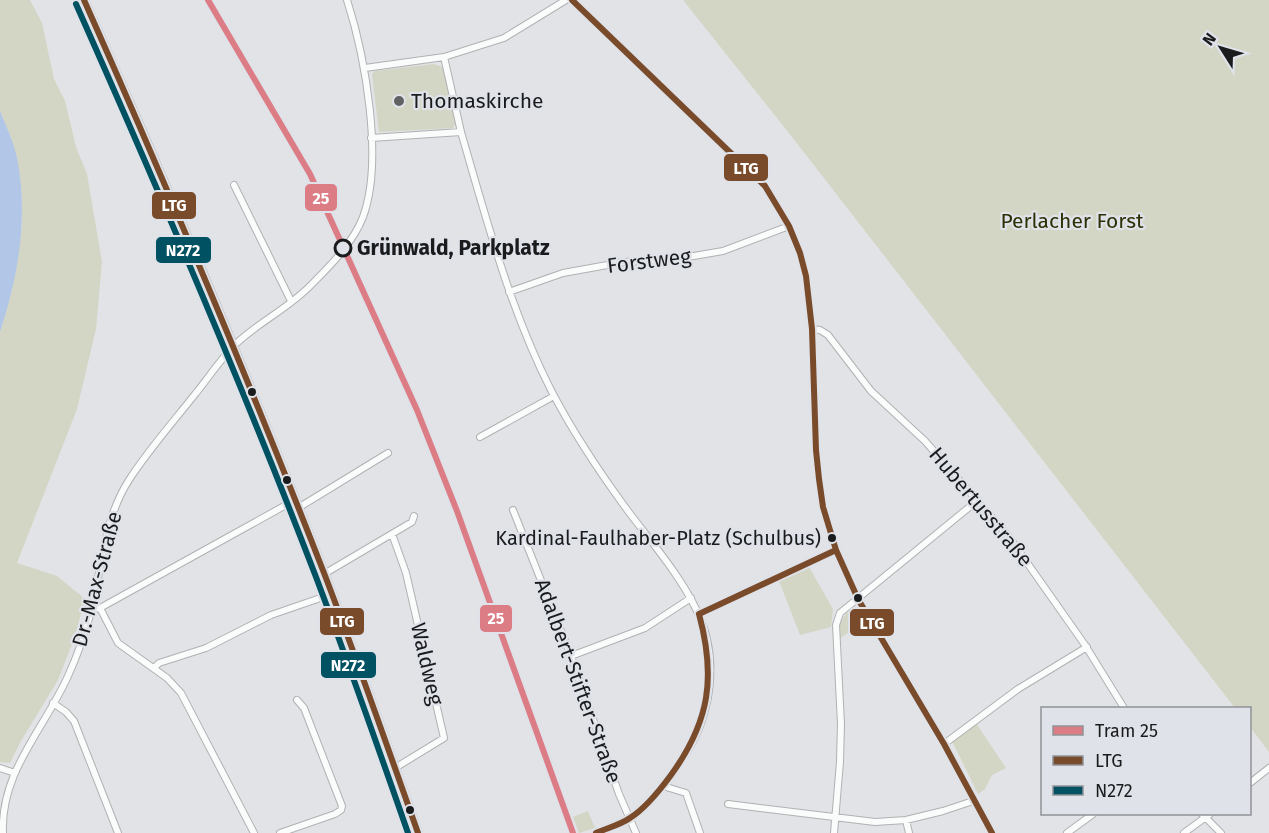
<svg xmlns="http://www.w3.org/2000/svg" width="1269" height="833" font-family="'Fira Sans',sans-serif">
	<rect width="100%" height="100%" fill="#e1e3e6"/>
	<path fill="#d3d6c4" d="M 0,0 L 30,0 L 42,23 L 54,79 L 65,101 L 76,147 L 87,174 L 102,262 L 96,329 L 77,409 L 17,563 L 57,576 L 85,599 L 74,639 L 58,680 L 21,741 L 10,763 L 0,762 L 0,332 L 12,290 L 22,227 L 22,198 L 11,138 L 0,111 Z
		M 683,0 L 1269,0 L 1269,752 L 1250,727 L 1250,708 L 1235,708 L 796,142 Z
		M 434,64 L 444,68 L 456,123 L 453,128 L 379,132 L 372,75 L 374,71 Z
		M 809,567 L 833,609 L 831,627 L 800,635 L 779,581 Z
		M 855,609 L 859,611 L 864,622 L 840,638 L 838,637 C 838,626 844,611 855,609 Z
		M 976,723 L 1006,768 L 992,775 L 985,789 L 978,794 L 952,741 Z
		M 588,811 L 595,828 L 579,833 L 573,817 Z"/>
	<path fill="#b2c6e7" d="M 0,111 C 7,128 15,145 18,163 C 28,220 18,277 0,332 Z"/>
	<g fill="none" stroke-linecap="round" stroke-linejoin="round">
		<g stroke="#b0b1b3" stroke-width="8">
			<path id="street" d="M 572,0 L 765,186 L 789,226 L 800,253 L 806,276 L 812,329 L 816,450 L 819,479 L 823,507 L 836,550 L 858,599 L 944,744 L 992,833
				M 444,57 L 504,38 L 566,0
				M 365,68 L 444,57 L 461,132 L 371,138
				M 461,132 C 487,221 510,310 552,392 C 574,434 600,473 628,511 C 652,543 680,575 697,611 C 720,658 712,716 683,758 C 669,780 652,804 629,818 C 619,824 607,828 596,833
				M 234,185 L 291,301
				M 509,292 L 563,273 L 624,262 L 676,259 L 723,251 L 789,226
				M 812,329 L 820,330 L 828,335 L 871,391 L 925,441 L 1009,537 L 1085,645 L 1124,708
				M 480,437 L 554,396
				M 298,508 L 388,453
				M 513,510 L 571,656 L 619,794 L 636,833
				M 392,534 L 406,573 L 444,738 L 395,768
				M 324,574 L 412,522 L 414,516
				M 100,608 L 295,500
				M 92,609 L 100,608 L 118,643 L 167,678 L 181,693 L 254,833
				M 699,614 L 836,550
				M 571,656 L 645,628 L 691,598
				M 154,668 L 159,663 L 206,648 L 271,615 L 332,594
				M 53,703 L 66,712 L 74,721 L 118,833
				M 944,744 L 1018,689 L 1087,647
				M 0,768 L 15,773
				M 1250,783 L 1269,768
				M 663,786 L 686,793 L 700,833
				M 728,804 L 875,822 L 906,820 L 943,811 L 973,801
				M 1202,814 L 1221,833
				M 906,820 L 909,833
				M 3,833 C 0,772 45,728 68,676 C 78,654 86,631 92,608 C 102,565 104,519 129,480 C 149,449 174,421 196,393 C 210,376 223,355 239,341 C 261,321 290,307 311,285 C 330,266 353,243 363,217 C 384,160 365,56 347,0
				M 280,833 L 335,814 L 341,810 L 342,806 L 304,708 L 297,700
				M 834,833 L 840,762 L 841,724 L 836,625 L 840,613 L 978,500
				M 1067,833 L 1093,814
				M 1184,833 L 1210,814"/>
		</g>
		<g stroke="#b0b1b3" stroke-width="10">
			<path id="secondary" d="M 84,0 C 169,189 249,380 324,573 C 357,659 387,746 418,833"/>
		</g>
		<use href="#street" stroke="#fafbfb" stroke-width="6"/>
		<use href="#secondary" stroke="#fafbfb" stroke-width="8"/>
		<g stroke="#dfe2e8" stroke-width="10">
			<path id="bus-1" d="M 84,0 C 168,189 249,380 324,573 C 357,659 387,746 418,833
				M 572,0 L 765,186 L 789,226 L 800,253 L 806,276 L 812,329 L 816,450 L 819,479 L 823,507 L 836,550 L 858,599 L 944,744 L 992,833
				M 699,614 L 836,550
				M 596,833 C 607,828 620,825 630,818 C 646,808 660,790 671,775 C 710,721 716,677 699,614"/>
		</g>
		<g stroke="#dfe2e8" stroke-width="10">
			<path id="bus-2" d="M 76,4 C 160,193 242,384 316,577 C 348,662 378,747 408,833"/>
		</g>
		<use href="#bus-1" stroke="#7a4b2a" stroke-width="6"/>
		<use href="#bus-2" stroke="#005262" stroke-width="6"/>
		<g stroke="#dfe2e8" stroke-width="10">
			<path id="tram-1" d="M 208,0 L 310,174 L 417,410 L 457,511 L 573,833"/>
		</g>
		<use href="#tram-1" stroke="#dc7d86" stroke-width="6"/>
	</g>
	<circle fill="#606163" stroke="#dfe2e8" stroke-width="2" cx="399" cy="101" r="6"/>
	<circle fill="#dfe2e8" stroke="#1a1b1d" stroke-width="3" cx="343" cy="248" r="8"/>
	<g fill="#1a1b1d" stroke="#dfe2e8" stroke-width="2">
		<circle cx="252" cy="392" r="5"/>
		<circle cx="287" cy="480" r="5"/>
		<circle cx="832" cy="538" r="5"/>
		<circle cx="858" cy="598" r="5"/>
		<circle cx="410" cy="810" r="5"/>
	</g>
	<g text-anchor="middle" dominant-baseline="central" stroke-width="4.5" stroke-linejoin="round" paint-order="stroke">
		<g font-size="20" fill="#1a1b1d" stroke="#dfe2e8" text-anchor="end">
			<text x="821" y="538">Kardinal-Faulhaber-Platz (Schulbus)</text>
		</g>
		<g font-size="21" fill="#1a1b1d" stroke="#dfe2e8" text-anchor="start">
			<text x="411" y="101">Thomaskirche</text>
		</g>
		<g font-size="21" fill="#2d2f04" stroke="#dfe2e8">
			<text x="1072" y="221">Perlacher Forst</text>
		</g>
		<g font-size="21" font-weight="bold" fill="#1a1b1d" stroke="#dfe2e8" text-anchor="start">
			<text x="357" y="248">Grünwald, Parkplatz</text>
		</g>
		<g font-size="21" fill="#1a1b1d" stroke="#dfe2e8">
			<text transform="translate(649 261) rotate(-7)">Forstweg</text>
			<text transform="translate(981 507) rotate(50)">Hubertusstraße</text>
			<text transform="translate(97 579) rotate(-75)">Dr.-Max-Straße</text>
			<text transform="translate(427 664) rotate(77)">Waldweg</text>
			<text transform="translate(578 681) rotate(70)">Adalbert-Stifter-Straße</text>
		</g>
	</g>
	<g stroke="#dfe2e8" stroke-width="2">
		<rect x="723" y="153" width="46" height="29" rx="6" fill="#7a4b2a"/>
		<rect x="304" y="183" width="34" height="29" rx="6" fill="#dc7d86"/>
		<rect x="151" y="191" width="46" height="29" rx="6" fill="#7a4b2a"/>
		<rect x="155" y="236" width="57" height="28" rx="6" fill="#005262"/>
		<rect x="479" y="604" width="34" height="29" rx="6" fill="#dc7d86"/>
		<rect x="319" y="607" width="46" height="29" rx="6" fill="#7a4b2a"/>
		<rect x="849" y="608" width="46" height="29" rx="6" fill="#7a4b2a"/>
		<rect x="320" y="651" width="57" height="28" rx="6" fill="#005262"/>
	</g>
	<g font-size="16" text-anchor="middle" font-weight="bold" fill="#fff">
		<text x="746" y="174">LTG</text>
		<text x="321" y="204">25</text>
		<text x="174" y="211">LTG</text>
		<text x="183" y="256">N272</text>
		<text x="496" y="624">25</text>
		<text x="342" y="627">LTG</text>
		<text x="872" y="629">LTG</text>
		<text x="348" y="671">N272</text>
	</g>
	<rect x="1041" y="707" width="210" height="108" fill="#dfe2e8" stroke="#909297" stroke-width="1.5"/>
	<rect x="1053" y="726" width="30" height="9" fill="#dc7d86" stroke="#909297" stroke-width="1.5"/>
	<text x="1095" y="737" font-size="18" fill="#1a1b1d">Tram 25</text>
	<rect x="1053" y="756" width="30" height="9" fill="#7a4b2a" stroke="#909297" stroke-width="1.5"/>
	<text x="1095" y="767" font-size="18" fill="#1a1b1d">LTG</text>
	<rect x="1053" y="786" width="30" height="9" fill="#005262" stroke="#909297" stroke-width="1.5"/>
	<text x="1095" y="797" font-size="18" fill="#1a1b1d">N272</text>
	<g transform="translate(1221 48) rotate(307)" stroke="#dfe2e8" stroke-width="4.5" paint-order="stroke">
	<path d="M0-4.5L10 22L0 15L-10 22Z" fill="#1a1b1d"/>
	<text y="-9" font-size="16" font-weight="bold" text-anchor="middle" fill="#1a1b1d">N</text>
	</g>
</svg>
